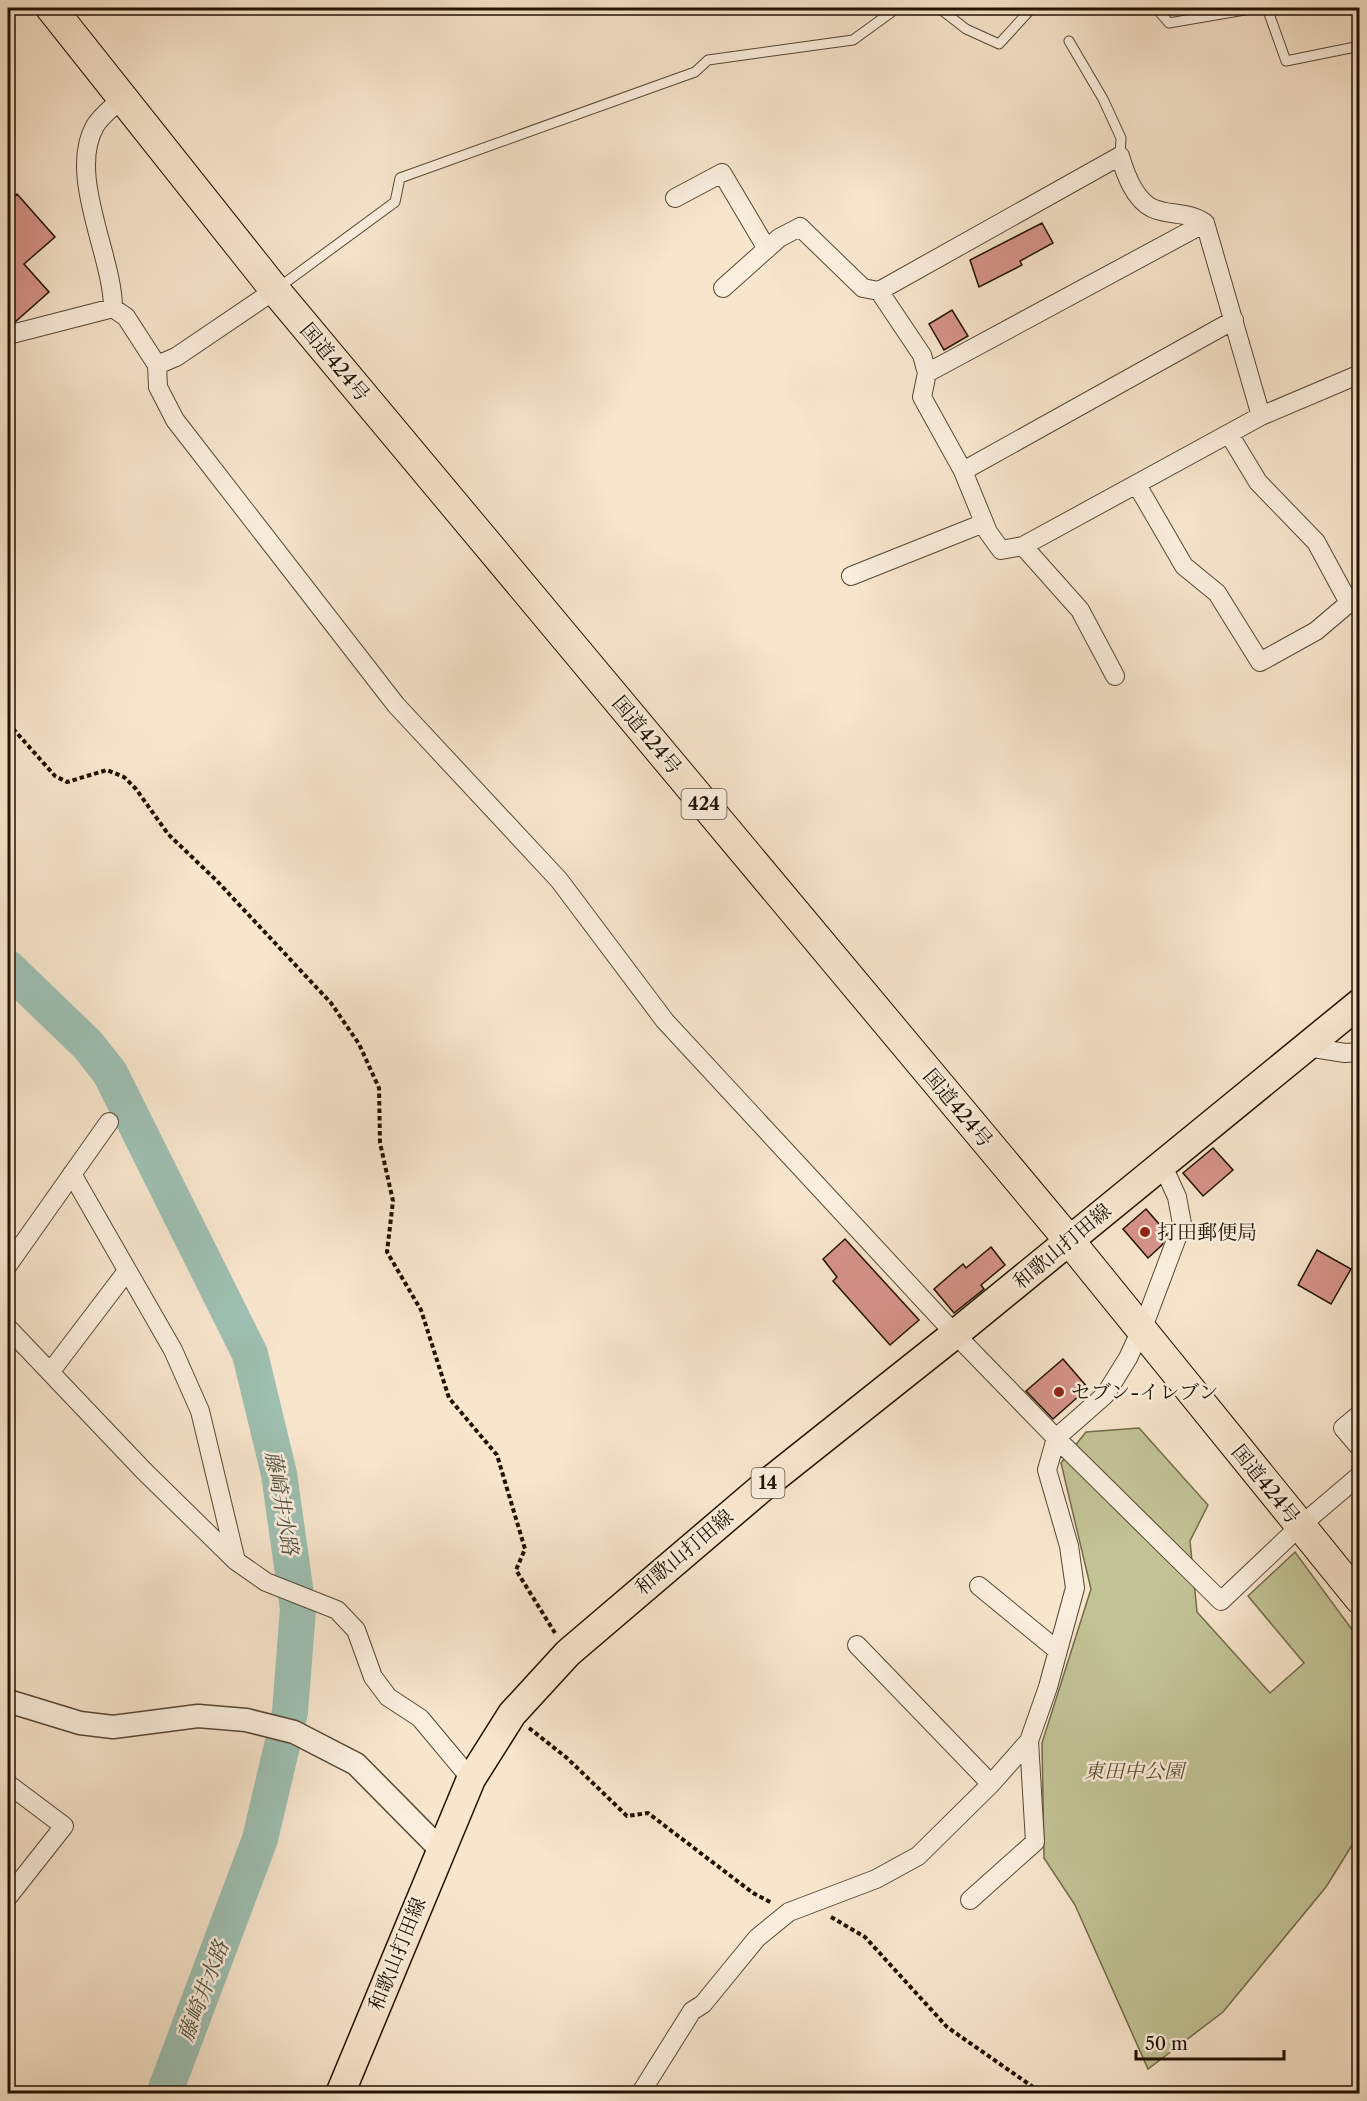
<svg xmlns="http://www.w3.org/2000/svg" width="1367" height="2101" font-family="'Libre Caslon Text','Noto Serif JP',serif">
	<rect width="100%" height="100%" fill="#f7e5cc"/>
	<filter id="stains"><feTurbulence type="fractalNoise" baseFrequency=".00333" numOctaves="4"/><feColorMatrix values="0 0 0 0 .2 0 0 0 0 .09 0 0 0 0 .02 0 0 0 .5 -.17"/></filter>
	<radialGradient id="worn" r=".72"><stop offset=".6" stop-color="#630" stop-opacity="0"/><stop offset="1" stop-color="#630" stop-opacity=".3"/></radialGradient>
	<path fill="#c1c395" stroke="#726a4a" stroke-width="1.5" d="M 1139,1428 L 1208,1505 L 1190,1541 L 1197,1612 L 1270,1693 L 1304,1663 L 1248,1596 L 1295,1552 L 1359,1639 L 1359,1834 L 1326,1887 L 1223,2012 L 1148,2069 L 1075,1905 L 1044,1858 L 1042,1743 L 1091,1589 L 1061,1463 L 1086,1432 Z"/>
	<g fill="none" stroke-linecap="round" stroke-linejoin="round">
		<path stroke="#9ebfb2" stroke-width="36" d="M 8,968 L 88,1045 L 110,1073 L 250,1354 L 279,1474 L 298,1609 L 290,1712 L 260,1839 L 164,2094"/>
	</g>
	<path fill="#d69389" stroke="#221200" stroke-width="1.5" d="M 17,194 L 55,237 L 24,264 L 49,292 L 15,322 L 8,324 L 8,202 Z
		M 1042,223 L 1053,243 L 1020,261 L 1022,265 L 979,287 L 970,260 Z
		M 952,310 L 968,336 L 944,350 L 929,324 Z
		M 1213,1148 L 1233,1170 L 1203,1196 L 1183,1173 Z
		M 1146,1209 L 1167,1233 L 1162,1245 L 1148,1258 L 1123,1229 Z
		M 845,1239 L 919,1320 L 890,1345 L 833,1281 L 837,1277 L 823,1259 Z
		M 991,1247 L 1005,1265 L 981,1285 L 984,1289 L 954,1313 L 934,1289 L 963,1264 L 966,1268 Z
		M 1317,1250 L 1351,1269 L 1331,1304 L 1298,1285 Z
		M 1063,1359 L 1088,1388 L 1053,1419 L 1026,1391 Z"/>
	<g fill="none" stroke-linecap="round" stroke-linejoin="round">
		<g stroke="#574733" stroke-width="11">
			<path id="service" d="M 939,8 L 966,29 L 999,44 L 1032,8
				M 1156,8 L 1169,23 L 1256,8
				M 1267,8 L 1286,61 L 1360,46
				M 1069,41 L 1103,99 L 1121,138 L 1120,156
				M 278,288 L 395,202 L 400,178 L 695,72 L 708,60 L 853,40 L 897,8"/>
		</g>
		<g stroke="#574733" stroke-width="20">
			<path id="minor" d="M 675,198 L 722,173 L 767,249
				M 1205,223 L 1261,416 L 1023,546 L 1001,550 L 988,532 L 963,471 L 922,397 L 927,373 Z
				M 723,288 L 779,238 L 800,227 L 863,288 L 879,291 L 1120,156 C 1125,173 1134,199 1152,208 C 1169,216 1188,211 1205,223
				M 879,291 L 922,355 L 927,373
				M 113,308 C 113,256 67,175 95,126 C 101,116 113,107 121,99
				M 8,335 L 113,308 L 126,317 L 157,365 L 158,387 L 175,420 L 396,705 L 559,880 L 665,1021 L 955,1334 L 1056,1438 L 1221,1601 L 1300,1526 L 1360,1475
				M 157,365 L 176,357 L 275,290
				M 1261,416 L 1360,374
				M 963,471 L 1234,320
				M 1137,485 L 1184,566 L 1217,593 L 1260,662 L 1316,631 L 1349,603 L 1316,542 L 1258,482 L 1229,434
				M 1023,546 L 1080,610 L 1115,676
				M 851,576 L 984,523
				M 1307,1047 L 1345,1053 L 1360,1052
				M 72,1174 L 173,1350 L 200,1411 L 236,1561
				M 8,1265 L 109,1122
				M 8,1328 L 144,1471 L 236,1561 L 266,1582 L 337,1610 L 356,1630 L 373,1677 L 388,1697 L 420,1718 L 471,1779
				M 51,1371 L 127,1271
				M 1360,1414 L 1343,1428 L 1360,1448
				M 979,1586 L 1057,1650
				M 857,1645 L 991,1784
				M 8,1784 L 64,1826 L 8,1897
				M 970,1900 L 1035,1842 L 1029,1741
				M 640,2094 L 692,2011 L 703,2004 L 757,1938 L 789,1912 L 876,1879 L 918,1856 L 991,1784 L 1029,1741 L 1048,1687 L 1075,1588 L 1069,1546 L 1047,1470 L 1056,1438 L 1105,1395 L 1128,1358 L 1147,1317 L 1182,1224 L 1177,1197 L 1162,1164"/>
		</g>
		<g stroke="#574733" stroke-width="25">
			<path id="tertiary" d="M 8,1701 L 80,1723 L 113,1727 L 198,1716 L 246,1720 L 294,1732 L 356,1764 L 440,1849"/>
		</g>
		<g stroke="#221200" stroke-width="31">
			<path id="primary" d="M 340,2094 L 471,1779 L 512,1714 L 568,1653 L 765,1485 L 955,1334 L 1360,1003"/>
		</g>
		<g stroke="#221200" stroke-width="32">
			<path id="trunk" d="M 51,8 L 275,290 L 1068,1239 L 1360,1599"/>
		</g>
		<path stroke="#221200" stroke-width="4" stroke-dasharray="4.5 3" stroke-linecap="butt" d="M 8,723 L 55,776 L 67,782 L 107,770 L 124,777 L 136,789 L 168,834 L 217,881 L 331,1003 L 359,1044 L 379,1088 L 380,1143 L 393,1201 L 387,1252 L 421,1310 L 449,1398 L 497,1455 L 525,1549 L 516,1570 L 555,1633
			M 529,1728 L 567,1758 L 627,1816 L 648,1813 L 753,1893 L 772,1903
			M 831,1917 L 865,1937 L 947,2027 L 1043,2094"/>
		<use href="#service" stroke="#faeede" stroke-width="9"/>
		<use href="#minor" stroke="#faeede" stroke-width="18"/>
		<use href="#tertiary" stroke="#faeede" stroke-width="22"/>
		<use href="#primary" stroke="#f7e5cc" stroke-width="28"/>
		<use href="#trunk" stroke="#f7e5cc" stroke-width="30"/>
	</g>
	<g fill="#8f2418" stroke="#faeede" stroke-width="2">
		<circle cx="1145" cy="1232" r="6"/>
		<circle cx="1059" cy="1392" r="6"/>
	</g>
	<g text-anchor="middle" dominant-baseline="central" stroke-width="5" stroke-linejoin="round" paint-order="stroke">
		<g fill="#faeede" stroke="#635443" stroke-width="1.5">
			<rect x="681.5" y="789" width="45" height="30" rx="4.5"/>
			<rect x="751.5" y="1468" width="33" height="30" rx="4.5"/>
		</g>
		<g font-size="18" font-weight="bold" fill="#221200">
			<text x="704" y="804">424</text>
			<text x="768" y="1483">14</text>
		</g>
		<g font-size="20" fill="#221200" stroke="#faeede">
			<text transform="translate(335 362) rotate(50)">国道424号</text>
			<text transform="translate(647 735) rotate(50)">国道424号</text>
			<text transform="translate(958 1108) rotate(50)">国道424号</text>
			<text transform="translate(1062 1246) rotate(-40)">和歌山打田線</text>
			<text transform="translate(1266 1484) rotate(51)">国道424号</text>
			<text transform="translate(684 1552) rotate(-40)">和歌山打田線</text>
			<text transform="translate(397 1954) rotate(-68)">和歌山打田線</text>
		</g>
		<g font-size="20" fill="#221200" stroke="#faeede" text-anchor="start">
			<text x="1157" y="1232">打田郵便局</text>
			<text x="1071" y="1392">セブン-イレブン</text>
		</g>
		<g font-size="20" font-style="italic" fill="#5a5034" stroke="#faeede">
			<text x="1134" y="1771">東田中公園</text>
		</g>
		<g font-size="21" font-style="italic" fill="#4d4f3e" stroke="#faeede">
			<text transform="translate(282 1503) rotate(80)">藤崎井水路</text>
			<text transform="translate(203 1991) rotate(-69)">藤崎井水路</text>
		</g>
	</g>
	<rect width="1367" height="2101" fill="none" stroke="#f7e5cc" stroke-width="30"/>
	<rect x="9" y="9" width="1349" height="2083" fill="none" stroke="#221200" stroke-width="3"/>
	<rect x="15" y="15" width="1337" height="2071" fill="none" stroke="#221200" stroke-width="1.5"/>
	<path d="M1136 2050v9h148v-9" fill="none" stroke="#221200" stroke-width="3"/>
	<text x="1145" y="2050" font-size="18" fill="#221200" stroke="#faeede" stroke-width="4.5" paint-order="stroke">50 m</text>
	<rect width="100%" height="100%" filter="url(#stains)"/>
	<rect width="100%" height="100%" fill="url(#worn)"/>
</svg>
